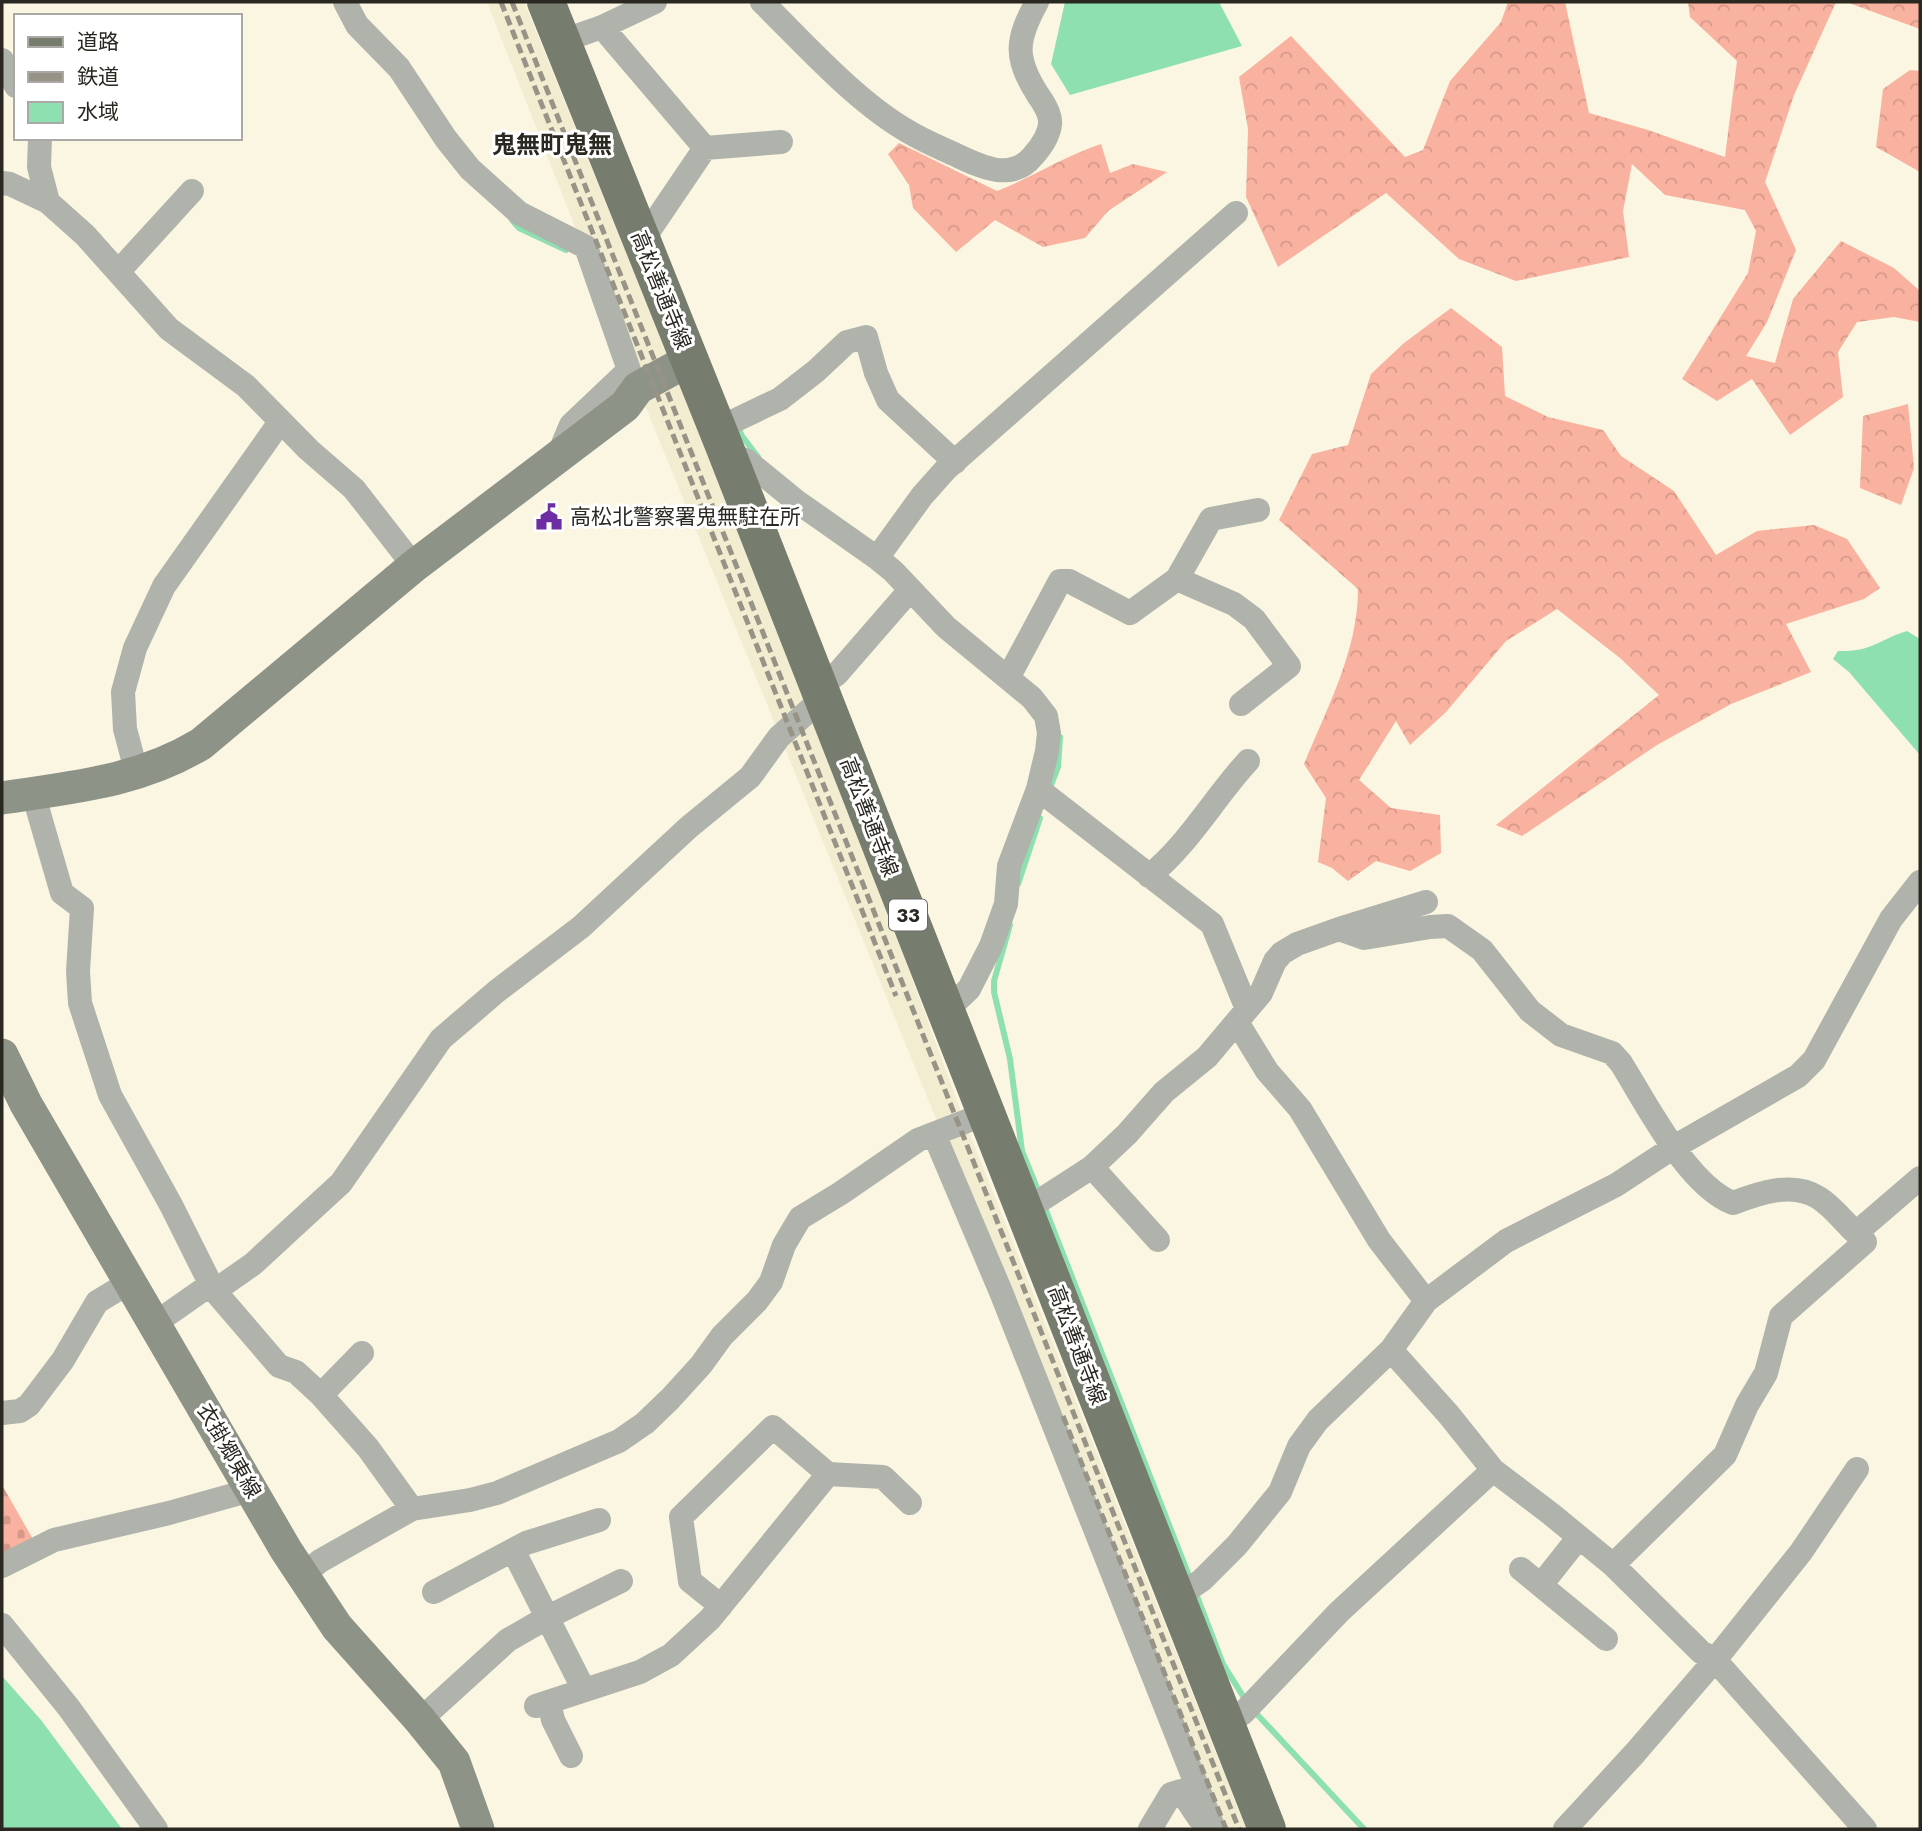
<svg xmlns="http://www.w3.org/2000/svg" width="1922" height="1831" font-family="Jost,'Noto Sans JP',sans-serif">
	<defs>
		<pattern id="forest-crowns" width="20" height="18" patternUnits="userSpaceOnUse" patternTransform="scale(1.75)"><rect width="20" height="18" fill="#f9b29f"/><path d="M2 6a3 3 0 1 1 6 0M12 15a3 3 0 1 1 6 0" fill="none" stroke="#d69989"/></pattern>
		<pattern id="cemetery-stones" width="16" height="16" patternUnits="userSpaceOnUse" patternTransform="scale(1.75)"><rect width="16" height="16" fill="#f9b29f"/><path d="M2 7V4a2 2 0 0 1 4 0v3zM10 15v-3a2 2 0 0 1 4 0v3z" fill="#d69989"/></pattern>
	</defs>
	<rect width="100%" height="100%" fill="#faf6e2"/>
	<path fill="#f2ecd1" d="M 487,2 L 524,2 L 812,708 L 965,1122 L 1246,1829 L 1218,1829 L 941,1131 L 638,388 Z"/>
	<path fill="url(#forest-crowns)" d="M 1508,2 L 1565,2 L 1589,113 L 1648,130 L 1725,157 L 1737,61 L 1690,17 L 1688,2 L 1836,2 L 1794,95 L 1765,182 L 1796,250 L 1767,322 L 1746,356 L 1775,363 L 1793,299 L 1841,241 L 1894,268 L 1920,291 L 1920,322 L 1894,317 L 1857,322 L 1838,352 L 1843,397 L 1790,435 L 1752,379 L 1717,401 L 1682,379 L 1748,273 L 1756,231 L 1745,210 L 1665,195 L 1632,164 L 1623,211 L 1629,257 L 1516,281 L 1459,259 L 1386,193 L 1278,267 L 1246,197 L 1248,129 L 1239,77 L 1291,36 L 1405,157 L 1423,150 L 1450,81 L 1501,22 Z
		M 1846,2 L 1920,2 L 1920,29 Z
		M 1910,70 L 1920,71 L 1920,172 L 1876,147 L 1883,89 Z
		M 899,143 L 997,191 C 1033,177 1064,156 1101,144 L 1110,173 L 1133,164 L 1167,172 L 1108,211 L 1085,238 L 1043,247 L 995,220 L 956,252 L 913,208 L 909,185 L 888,154 Z
		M 1451,308 L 1502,347 L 1505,396 L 1548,417 L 1603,430 L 1621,456 L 1674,491 L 1716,555 L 1757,531 L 1814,525 L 1847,539 L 1880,588 L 1864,599 L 1786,624 L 1811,672 L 1731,704 L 1657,745 L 1522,836 L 1496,825 L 1659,695 L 1620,658 L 1557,609 L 1506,641 L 1446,712 L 1410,745 L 1396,721 L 1359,780 L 1391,808 L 1440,815 L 1441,853 L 1410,871 L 1376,861 L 1348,881 L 1332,868 L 1318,862 L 1326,798 L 1304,764 C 1327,708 1358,651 1358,589 L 1279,520 L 1312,454 L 1348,445 L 1371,374 L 1404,343 Z
		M 1908,404 L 1914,468 L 1901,505 L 1860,488 L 1863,416 Z"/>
	<path fill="url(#cemetery-stones)" d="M 2,1485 L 34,1541 L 6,1557 L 2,1549 Z"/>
	<path fill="#8ee0b1" d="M 1065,2 L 1219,2 L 1242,46 L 1070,95 L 1051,64 Z
		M 1907,631 L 1920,639 L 1920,755 L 1849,672 L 1833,659 L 1838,651 C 1872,652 1878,640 1907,631 Z
		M 2,1676 L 41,1720 L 122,1829 L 2,1829 Z"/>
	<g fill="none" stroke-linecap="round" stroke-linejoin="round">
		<path stroke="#8ee0b1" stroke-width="6" d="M 512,220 L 519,228 L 566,250
			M 737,425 L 742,436 L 758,457
			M 1050,788 L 1058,767 L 1060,737
			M 1018,884 L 1040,818
			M 1010,925 L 994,981 L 994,992 L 1010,1059 L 1022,1151 L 1039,1193
			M 1043,1203 L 1191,1581
			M 1195,1591 L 1223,1664 L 1246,1701
			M 1253,1710 L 1364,1829"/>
		<path stroke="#afb3ab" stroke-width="24" d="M 345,2 L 357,25 L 399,68 L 446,139 L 470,169 L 519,213 L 586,247 L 629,370 L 571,425 L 558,456
			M 762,2 C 805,44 856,102 909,132 C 924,141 941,148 956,155 C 981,167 1012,182 1033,156 C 1041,147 1049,136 1050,124 C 1051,115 1043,102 1038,95 C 1014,58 1016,40 1037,2
			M 602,27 L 705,148 L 642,241
			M 562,41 L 602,27 L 655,2
			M 2,60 L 16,86
			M 40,138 L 39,167 L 48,202
			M 705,148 L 781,142
			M 2,183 L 10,184 L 48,202 L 85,235 L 169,329 L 246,386 L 309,450 L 354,489 L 414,566
			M 118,272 L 192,191
			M 717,429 L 780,399 L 816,371 L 847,342 L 866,337 L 876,373 L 888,400 L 955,462
			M 727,453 L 747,461 L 796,501 L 877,558 L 893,571 L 946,627 L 1032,698 L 1046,716 L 1049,733 L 1047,751 L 1038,789 L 1009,866 L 1006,904 L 991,946 L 969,989 L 946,1011
			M 877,558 L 922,496 L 946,469 L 1236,213
			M 1177,579 L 1234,604 L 1254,619 L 1289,666 L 1241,704
			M 1008,678 L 1060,581 L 1069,581 L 1130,613 L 1177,579 L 1211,519 L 1258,510
			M 818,687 L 837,674 L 910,590
			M 137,774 L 125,729 L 123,692 L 135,648 L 164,586 L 280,422
			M 1038,789 L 1212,924 L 1247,1009
			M 33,793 L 62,893 L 82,908 L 78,971 L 80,1003 L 110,1095 L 171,1205 L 213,1289 L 279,1366 L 296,1372 L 321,1395 L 368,1448 L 412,1509
			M 1149,876 C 1188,845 1214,798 1248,761
			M 1339,929 L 1364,938 L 1430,927 L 1448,926 L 1482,950 L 1530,1011 L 1561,1035 L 1612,1053 L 1621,1063 C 1646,1103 1688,1186 1733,1203 C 1759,1193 1793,1181 1819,1198 C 1833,1207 1844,1222 1856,1233
			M 1237,1022 L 1267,1071 L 1300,1109 L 1379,1240 L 1426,1301
			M 934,1134 L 1001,1292 L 1214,1829
			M 1092,1167 L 1158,1240
			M 1024,1211 L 1092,1167 L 1127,1134 L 1164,1092 L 1207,1057 L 1261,993 L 1275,961 L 1282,953 L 1297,944 L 1339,929 L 1426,902
			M 154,1324 L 204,1289 L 223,1285 L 253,1264 L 341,1183 L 441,1039 L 497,991 L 581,927 L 689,827 L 750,777 L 779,737 L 823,698
			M 1391,1350 L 1449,1415 L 1493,1470 L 1551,1514 L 1613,1565 L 1701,1652 L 1715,1660 L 1865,1829
			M 321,1395 L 362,1353
			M 2,1413 L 20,1411 L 29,1405 L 63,1360 L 97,1302 L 130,1282
			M 513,1550 L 584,1690
			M 1613,1565 L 1725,1455 L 1747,1405 L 1766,1373 L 1781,1316 L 1865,1242 L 1856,1233 L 1920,1178
			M 2,1566 L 54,1540 L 169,1513 L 251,1490
			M 1521,1569 L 1606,1639
			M 303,1575 L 320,1561 L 412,1509 L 470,1500 L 497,1493 L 619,1441 L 645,1423 L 670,1399 L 701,1365 L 722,1336 L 757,1301 L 771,1282 L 784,1245 L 800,1218 L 841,1193 L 918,1140 L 985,1114
			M 1541,1585 L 1579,1537
			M 434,1592 L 526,1543 L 599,1520
			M 1176,1598 L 1202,1580 L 1237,1545 L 1280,1492 L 1299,1446 L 1318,1420 L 1391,1350 L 1426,1301 L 1506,1241 L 1616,1185 L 1674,1147 L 1798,1076 L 1814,1060 L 1891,919 L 1920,882
			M 721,1606 L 690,1581 L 681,1517 L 773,1427 L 828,1474
			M 2,1625 L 69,1708 L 156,1829
			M 549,1702 L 553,1720 L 571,1756
			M 536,1706 L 640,1672 L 671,1655 L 710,1619 L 828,1474 L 883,1477 L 910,1503
			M 420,1720 L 508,1640 L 548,1617 L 621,1581
			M 1225,1725 L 1243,1713 L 1339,1612 L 1493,1470
			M 1150,1829 L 1171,1794 L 1181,1791 L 1199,1818
			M 1565,1829 L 1635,1753 L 1715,1660 L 1801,1552 L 1857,1469"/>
		<path stroke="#8e9388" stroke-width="33" d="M 2,798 C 73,787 138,782 201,744 L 414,566 L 625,406 L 638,388 L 689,360
			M 2,1055 L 26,1104 L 286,1550 L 337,1627 L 420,1720 L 454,1762 L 478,1829"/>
		<path stroke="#767c6e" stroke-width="38" d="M 546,2 L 723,443 L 1267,1829"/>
		<path stroke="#979386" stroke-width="5" stroke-dasharray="10 5" stroke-linecap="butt" d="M 501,2 L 896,996
			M 512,2 L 1239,1829
			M 1063,1416 L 1226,1829"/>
	</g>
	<defs>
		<g id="civic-bare" transform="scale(2.1)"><path d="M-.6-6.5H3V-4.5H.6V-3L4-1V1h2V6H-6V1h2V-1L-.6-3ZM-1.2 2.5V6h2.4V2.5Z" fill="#6d2ea3" stroke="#fff" stroke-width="2.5" paint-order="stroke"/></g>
	</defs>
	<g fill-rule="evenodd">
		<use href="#civic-bare" x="549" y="517"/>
	</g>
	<g text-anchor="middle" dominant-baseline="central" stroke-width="6" stroke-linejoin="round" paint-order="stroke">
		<rect fill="#fff" stroke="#6a6864" stroke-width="2" x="889" y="899.5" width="38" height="31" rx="5"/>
		<g font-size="19" font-weight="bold" fill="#2a2821">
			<text x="908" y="915">33</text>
		</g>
		<g font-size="21" fill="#2a2821" stroke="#fff">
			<text transform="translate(661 290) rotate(68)">高松善通寺線</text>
			<text transform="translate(869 817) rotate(69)">高松善通寺線</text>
			<text transform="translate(1077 1345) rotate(69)">高松善通寺線</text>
			<text transform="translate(229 1451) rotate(60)">衣掛郷東線</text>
		</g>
		<g font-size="21" fill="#2a2821" stroke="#fff" text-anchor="start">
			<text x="570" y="517">高松北警察署鬼無駐在所</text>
		</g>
		<g font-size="24" font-weight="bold" fill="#2a2821" stroke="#fff">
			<text x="552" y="144">鬼無町鬼無</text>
		</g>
	</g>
	<rect width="1922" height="1831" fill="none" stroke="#2a2821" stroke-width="7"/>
	<rect x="14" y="14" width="228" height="126" fill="#ffffff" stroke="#aaa9a6" stroke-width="2"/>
	<rect x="28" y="37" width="35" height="10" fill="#767c6e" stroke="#aaa9a6" stroke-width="2"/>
	<text x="77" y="49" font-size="21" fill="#2a2821">道路</text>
	<rect x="28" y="72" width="35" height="10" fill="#979386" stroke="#aaa9a6" stroke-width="2"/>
	<text x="77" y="84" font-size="21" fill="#2a2821">鉄道</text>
	<rect x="28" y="102" width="35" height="21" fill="#8ee0b1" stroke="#aaa9a6" stroke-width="2"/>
	<text x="77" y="119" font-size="21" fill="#2a2821">水域</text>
</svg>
